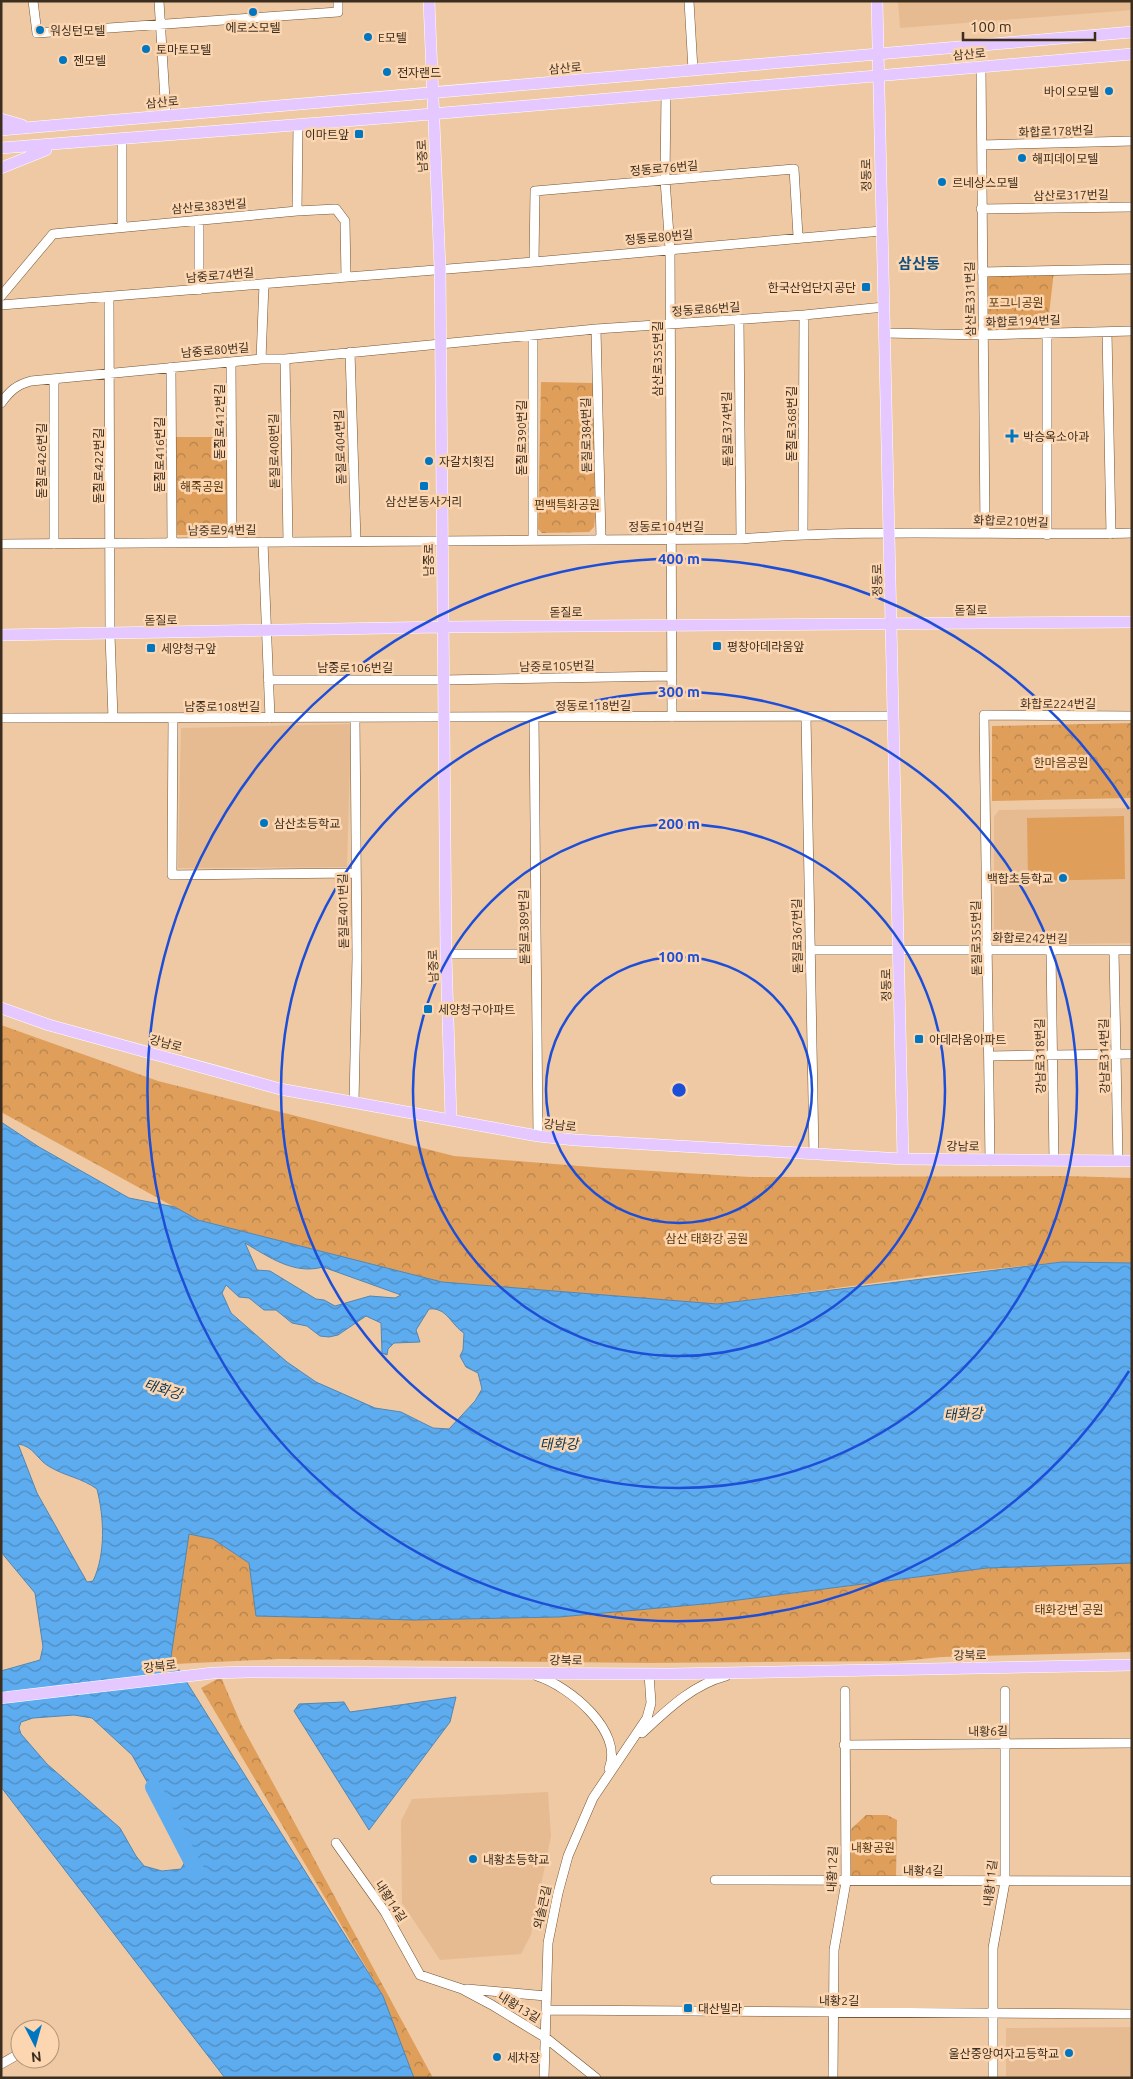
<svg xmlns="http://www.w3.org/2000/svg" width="1133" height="2079" font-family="Ubuntu,'Noto Sans KR',sans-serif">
	<defs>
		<pattern id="park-crowns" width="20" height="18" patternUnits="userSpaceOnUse" patternTransform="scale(1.25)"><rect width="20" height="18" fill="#df9f5b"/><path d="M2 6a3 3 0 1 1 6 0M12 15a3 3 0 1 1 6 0" fill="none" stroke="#b6824b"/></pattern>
		<pattern id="water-waves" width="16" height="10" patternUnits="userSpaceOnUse" patternTransform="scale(1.25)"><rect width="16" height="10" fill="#5dacef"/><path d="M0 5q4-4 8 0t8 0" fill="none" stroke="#4e8cc1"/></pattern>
	</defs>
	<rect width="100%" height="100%" fill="#eec9a4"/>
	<path fill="#e6bb91" d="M 898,1 L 1132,1 L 1132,10 L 900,28 Z
		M 351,724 L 347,867 L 178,868 L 181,728 Z
		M 1132,808 L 1132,943 L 998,945 L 994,940 L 994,817 L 999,810 Z
		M 548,1792 L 551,1836 L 531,1935 L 521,1954 L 440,1960 L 402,1903 L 401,1821 L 412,1799 Z
		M 1132,2027 L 1132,2078 L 1006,2078 L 1006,2028 Z"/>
	<path fill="#df9f5b" d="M 1124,816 L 1125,879 L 1028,881 L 1027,818 Z"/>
	<path fill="url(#park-crowns)" d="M 1054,271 L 1047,332 L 983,335 L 982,272 Z
		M 541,382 L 593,383 L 595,517 L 594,527 L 589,532 L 542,533 L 538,529 Z
		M 175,437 L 227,437 L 228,535 L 176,535 Z
		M 1132,723 L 1132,798 L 992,801 L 992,726 Z
		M 1,1025 L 158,1081 L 454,1156 L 604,1168 L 750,1177 L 1066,1176 L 1132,1178 L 1132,1263 L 1062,1262 L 926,1276 L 717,1304 L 442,1282 L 198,1220 L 1,1112 Z
		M 188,1534 L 213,1539 L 249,1563 L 256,1616 L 414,1620 L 559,1617 L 715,1603 L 987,1568 L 1132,1563 L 1132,1652 L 942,1657 L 902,1661 L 648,1663 L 279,1659 L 175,1664 L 171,1657 Z
		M 221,1677 L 241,1724 L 433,2078 L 410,2078 L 383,1996 L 201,1688 Z
		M 866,1815 L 887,1815 L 897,1820 L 896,1878 L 850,1877 L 851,1829 Z"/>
	<path fill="url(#water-waves)" stroke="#5386b1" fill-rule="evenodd" d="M 1,1122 L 39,1147 L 129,1198 L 175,1207 L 198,1220 L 442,1282 L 717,1304 L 1062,1262 L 1132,1263 L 1132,1563 L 987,1568 L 715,1603 L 559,1617 L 414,1620 L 256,1616 L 249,1563 L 213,1539 L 189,1534 L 171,1657 L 383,1996 L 414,2078 L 225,2078 L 1,1787 L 1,1671 L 40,1660 L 43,1647 L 35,1593 L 1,1552 ZM 245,1243 C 269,1257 294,1275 323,1267 L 401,1295 L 395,1298 L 370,1296 L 335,1306 L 324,1300 L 316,1299 L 270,1271 L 257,1270 ZM 226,1285 L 239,1297 L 249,1298 L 264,1310 L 276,1310 L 292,1323 L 307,1326 L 320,1336 L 329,1337 L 338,1335 L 366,1316 L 381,1323 L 382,1353 L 387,1355 L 388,1349 L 394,1343 L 420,1342 L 416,1330 L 429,1309 C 447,1307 451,1325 464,1333 L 463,1350 L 460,1356 L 466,1367 L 478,1373 L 482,1389 L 475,1401 L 449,1429 L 433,1428 L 401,1412 L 375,1408 L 316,1382 L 287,1362 L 231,1313 L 222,1293 ZM 18,1444 C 34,1446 37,1460 50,1467 C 65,1476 82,1478 97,1489 C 104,1517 106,1554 93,1581 L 87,1582 L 37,1493 ZM 74,1715 L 92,1718 L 132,1755 L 159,1803 L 174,1813 L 187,1838 L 187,1858 L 181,1869 L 162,1871 L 144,1866 L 136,1856 L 120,1828 L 47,1764 L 21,1734 L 19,1728 L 21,1722 L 33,1718 Z
		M 456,1697 L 450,1722 L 369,1830 L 294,1711 L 299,1704 L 344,1702 L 350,1712 Z"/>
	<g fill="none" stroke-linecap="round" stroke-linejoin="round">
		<path stroke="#5dacef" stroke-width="16" d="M 153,1787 L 197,1872"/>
		<g stroke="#755533" stroke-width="10">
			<path id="minor" d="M 33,1 L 37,33 L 338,12 L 338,1
				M 159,1 L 166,116
				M 689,1 L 693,70
				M 981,67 L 985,532
				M 666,94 L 665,180 L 670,249 L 672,717
				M 122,140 L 122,227
				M 982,145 L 1132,141
				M 981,209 L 1132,207
				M 297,211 L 336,209 L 345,221 L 346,277
				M 199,220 L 199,290
				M 534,262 L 535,191 L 794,169 L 798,236
				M 982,272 L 1132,269
				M 1,296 L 53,234 L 297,211 L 298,124
				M 109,298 L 110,635 L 113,718
				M 1,305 L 534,262 L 881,231
				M 739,319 L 741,539
				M 596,329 L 601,539
				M 1047,332 L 1047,535
				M 1107,332 L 1111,534
				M 885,333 L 983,335 L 1132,331
				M 350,352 L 356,541
				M 261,359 L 264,284
				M 285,359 L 288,542
				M 231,362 L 232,542
				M 171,367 L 172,543
				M 54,379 L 54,544
				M 1,403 C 10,391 16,385 31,381 L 261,359 L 285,359 L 596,329 L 804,315 L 884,307
				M 803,534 L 804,315
				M 533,539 L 533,336
				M 263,542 L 270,718
				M 1,544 L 741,539 C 871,528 1001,536 1132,533
				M 268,680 L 443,680 L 672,676
				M 806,716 L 814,1155
				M 1,718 L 893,716
				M 173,718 L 172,875 L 355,873
				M 534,718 L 538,1136
				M 810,950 L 1132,950
				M 1051,951 L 1054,1161
				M 1114,951 L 1118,1161
				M 446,954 L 536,954
				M 989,1056 L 1132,1054
				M 354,1103 L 357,958 L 355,718
				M 990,1161 L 984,715 L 1132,716
				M 537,1676 C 569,1686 624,1731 609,1769
				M 642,1733 C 667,1710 692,1685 726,1676
				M 844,1745 L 1132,1743
				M 336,1843 L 385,1912 L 420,1975 L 462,1989 L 492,2005 L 546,2038 L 596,2078
				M 715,1880 L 1132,1881
				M 467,1989 L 546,1996
				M 546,2010 L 1132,2014
				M 1,2064 L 17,2055
				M 544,2078 L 548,1943 L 558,1893 L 568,1856 L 593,1798 L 647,1718 L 651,1703 L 649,1674
				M 833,2078 L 834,1950 L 846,1882 L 845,1691
				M 993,2078 L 993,1948 L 1005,1882 L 1005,1691"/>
		</g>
		<g stroke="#fff" stroke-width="12">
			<path id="major" d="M 429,1 L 440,268 L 446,954 L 451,1119
				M 877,1 L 903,1159
				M 1,119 L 22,125
				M 1,130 L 1132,32
				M 1,148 L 408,116 L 1132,54
				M 1,168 L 46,150
				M 1,635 L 442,627 L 1132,622
				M 1,1008 L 49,1025 L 280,1089 L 538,1136 L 575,1140 L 903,1159 L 1132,1161
				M 1,1698 L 213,1673 L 248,1672 L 670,1674 L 1132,1665"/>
		</g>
		<use href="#minor" stroke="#fff" stroke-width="9"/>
		<use href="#major" stroke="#e4c8ff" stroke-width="11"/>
	</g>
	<g fill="none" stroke="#1d4ed8" stroke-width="2.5">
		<circle cx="679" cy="1090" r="133"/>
		<circle cx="679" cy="1090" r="266"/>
		<circle cx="679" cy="1090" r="398"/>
		<path d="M1129 1371A531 531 0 1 1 1129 809"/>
	</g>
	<g fill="#0076c0" stroke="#fbd6b1" stroke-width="2">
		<circle cx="253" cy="12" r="5"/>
		<circle cx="40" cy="30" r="5"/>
		<circle cx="368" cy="37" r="5"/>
		<circle cx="146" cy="49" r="5"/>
		<circle cx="63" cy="60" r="5"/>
		<circle cx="387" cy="72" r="5"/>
		<circle cx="1109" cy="91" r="5"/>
		<rect x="354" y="129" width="10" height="10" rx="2.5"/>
		<circle cx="1022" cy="158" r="5"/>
		<circle cx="942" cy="182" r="5"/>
		<rect x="861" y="282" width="10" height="10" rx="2.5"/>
		<path d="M1009.5 428.5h5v5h5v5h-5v5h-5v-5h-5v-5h5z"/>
		<circle cx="429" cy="461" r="5"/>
		<rect x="419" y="481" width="10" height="10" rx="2.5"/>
		<rect x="712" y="641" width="10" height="10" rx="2.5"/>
		<rect x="146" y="643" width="10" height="10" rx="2.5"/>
		<circle cx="264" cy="823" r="5"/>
		<circle cx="1063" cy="878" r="5"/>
		<rect x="423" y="1004" width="10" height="10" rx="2.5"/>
		<rect x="914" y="1034" width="10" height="10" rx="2.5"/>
		<circle cx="473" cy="1859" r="5"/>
		<rect x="683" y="2003" width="10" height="10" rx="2.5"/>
		<circle cx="1069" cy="2053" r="5"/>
		<circle cx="497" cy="2057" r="5"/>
	</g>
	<g text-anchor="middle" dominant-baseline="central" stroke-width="5" stroke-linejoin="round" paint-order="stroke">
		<g font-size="12" fill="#3c2e1f" stroke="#fbd6b1" text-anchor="start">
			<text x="253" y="27" text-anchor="middle">에로스모텔</text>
			<text x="50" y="30">워싱턴모텔</text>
			<text x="378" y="37">E모텔</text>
			<text x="156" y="49">토마토모텔</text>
			<text x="73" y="60">젠모텔</text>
			<text x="397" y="72">전자랜드</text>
			<text x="1099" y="91" text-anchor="end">바이오모텔</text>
			<text x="349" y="134" text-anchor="end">이마트앞</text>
			<text x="1032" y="158">해피데이모텔</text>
			<text x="952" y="182">르네상스모텔</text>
			<text x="856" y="287" text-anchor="end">한국산업단지공단</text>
			<text x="1023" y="436">박승옥소아과</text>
			<text x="439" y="461">자갈치횟집</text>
			<text x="424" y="501" text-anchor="middle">삼산본동사거리</text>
			<text x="727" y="646">평창아데라움앞</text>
			<text x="161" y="648">세양청구앞</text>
			<text x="274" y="823">삼산초등학교</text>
			<text x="1053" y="878" text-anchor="end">백합초등학교</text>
			<text x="438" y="1009">세양청구아파트</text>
			<text x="929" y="1039">아데라움아파트</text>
			<text x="483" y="1859">내황초등학교</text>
			<text x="698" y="2008">대산빌라</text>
			<text x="1059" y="2053" text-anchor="end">울산중앙여자고등학교</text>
			<text x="507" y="2057">세차장</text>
		</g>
		<g font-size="12" fill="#3c2e1f" stroke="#fbd6b1">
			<text transform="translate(969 54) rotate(-5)">삼산로</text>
			<text transform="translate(565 68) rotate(-5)">삼산로</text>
			<text transform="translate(162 102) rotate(-5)">삼산로</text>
			<text transform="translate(1056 131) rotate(-2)">화합로178번길</text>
			<text transform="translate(422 156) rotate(-93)">남중로</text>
			<text transform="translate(664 168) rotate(-5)">정동로76번길</text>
			<text transform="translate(866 175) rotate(-91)">정동로</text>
			<text transform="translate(1071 195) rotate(-1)">삼산로317번길</text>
			<text transform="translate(209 206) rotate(-5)">삼산로383번길</text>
			<text transform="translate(659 237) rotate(-5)">정동로80번길</text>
			<text transform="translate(220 275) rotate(-5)">남중로74번길</text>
			<text transform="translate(970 299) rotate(-91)">삼산로331번길</text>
			<text transform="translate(706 309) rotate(-4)">정동로86번길</text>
			<text transform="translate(1023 321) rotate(-2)">화합로194번길</text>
			<text transform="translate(215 350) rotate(-5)">남중로80번길</text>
			<text transform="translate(657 359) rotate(-90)">삼산로355번길</text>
			<text transform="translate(219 422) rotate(-90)">돋질로412번길</text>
			<text transform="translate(791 424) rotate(-90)">돋질로368번길</text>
			<text transform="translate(727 429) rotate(-91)">돋질로374번길</text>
			<text transform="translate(586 435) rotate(-91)">돋질로384번길</text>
			<text transform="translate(521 438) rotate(-90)">돋질로390번길</text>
			<text transform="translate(340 447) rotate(-92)">돋질로404번길</text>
			<text transform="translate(274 451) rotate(-91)">돋질로408번길</text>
			<text transform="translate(159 455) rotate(-90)">돋질로416번길</text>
			<text transform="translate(41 461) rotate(-90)">돋질로426번길</text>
			<text transform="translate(98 466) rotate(-90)">돋질로422번길</text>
			<text transform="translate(1011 521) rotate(2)">화합로210번길</text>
			<text x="666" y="526">정동로104번길</text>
			<text transform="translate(222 530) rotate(-1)">남중로94번길</text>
			<text transform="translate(428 560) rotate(-90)">남중로</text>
			<text transform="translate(877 580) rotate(-91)">정동로</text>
			<text transform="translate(971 610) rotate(-1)">돋질로</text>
			<text transform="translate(566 612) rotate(-1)">돋질로</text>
			<text transform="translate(161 620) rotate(-1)">돋질로</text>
			<text transform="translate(557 666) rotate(-1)">남중로105번길</text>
			<text x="355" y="667">남중로106번길</text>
			<text x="1058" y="703">화합로224번길</text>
			<text x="593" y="705">정동로118번길</text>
			<text x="222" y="706">남중로108번길</text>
			<text transform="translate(343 911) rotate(-91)">돋질로401번길</text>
			<text transform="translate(524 927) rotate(-91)">돋질로389번길</text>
			<text transform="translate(797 936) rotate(-91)">돋질로367번길</text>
			<text transform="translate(976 938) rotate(-91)">돋질로355번길</text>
			<text transform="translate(1030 938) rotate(1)">화합로242번길</text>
			<text transform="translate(433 966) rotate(-92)">남중로</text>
			<text transform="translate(886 985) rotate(-91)">정동로</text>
			<text transform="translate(166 1043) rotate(15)">강남로</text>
			<text transform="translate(1040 1056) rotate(-91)">강남로318번길</text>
			<text transform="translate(1104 1056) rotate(-91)">강남로314번길</text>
			<text transform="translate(560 1125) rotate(6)">강남로</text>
			<text transform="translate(963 1146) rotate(1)">강남로</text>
			<text transform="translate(970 1655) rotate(-1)">강북로</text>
			<text transform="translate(566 1660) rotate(1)">강북로</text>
			<text transform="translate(160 1666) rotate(-7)">강북로</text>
			<text transform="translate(988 1731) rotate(-1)">내황6길</text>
			<text transform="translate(832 1869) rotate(-88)">내황12길</text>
			<text x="923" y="1870">내황4길</text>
			<text transform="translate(990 1883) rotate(-84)">내황11길</text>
			<text transform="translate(391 1901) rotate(57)">내황14길</text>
			<text transform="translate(542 1907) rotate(-78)">외솔큰길</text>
			<text x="839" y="2000">내황2길</text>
			<text transform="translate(519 2007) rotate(31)">내황13길</text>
		</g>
		<g font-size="12" fill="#583508" stroke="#fbd6b1">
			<text x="1016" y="302">포그니공원</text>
			<text x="202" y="486">해죽공원</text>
			<text x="567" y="504">편백특화공원</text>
			<text x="1061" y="762">한마음공원</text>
			<text x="707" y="1238">삼산 태화강 공원</text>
			<text x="1069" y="1609">태화강변 공원</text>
			<text x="873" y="1847">내황공원</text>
		</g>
		<g font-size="14" font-style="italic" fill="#0a3657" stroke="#fbd6b1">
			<text transform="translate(163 1389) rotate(17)">태화강</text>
			<text transform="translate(963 1414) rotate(-3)">태화강</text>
			<text transform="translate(559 1444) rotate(-1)">태화강</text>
		</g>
		<g font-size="15" font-weight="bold" fill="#115181" stroke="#fbd6b1">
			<text x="919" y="263">삼산동</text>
		</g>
	</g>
	<circle cx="679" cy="1090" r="8" fill="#1d4ed8" stroke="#fbd6b1" stroke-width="2.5"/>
	<g font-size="15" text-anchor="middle" font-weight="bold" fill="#1d4ed8" stroke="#fbd6b1" stroke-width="5" stroke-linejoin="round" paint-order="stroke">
		<text x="679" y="564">400 m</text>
		<text x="679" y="697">300 m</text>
		<text x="679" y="829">200 m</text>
		<text x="679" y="962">100 m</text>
	</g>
	<rect width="1133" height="2079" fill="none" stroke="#3c2e1f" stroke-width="5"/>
	<g transform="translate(35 2044) rotate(174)"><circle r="24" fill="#fbd6b1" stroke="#af9377"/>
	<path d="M0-4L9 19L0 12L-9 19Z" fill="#0076c0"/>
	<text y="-8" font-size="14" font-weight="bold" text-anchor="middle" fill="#3c2e1f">N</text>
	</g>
	<path d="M963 32v8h132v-8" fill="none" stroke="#3c2e1f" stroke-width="2.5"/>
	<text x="970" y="32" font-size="15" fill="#3c2e1f" stroke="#fbd6b1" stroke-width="4" paint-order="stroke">100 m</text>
</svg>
